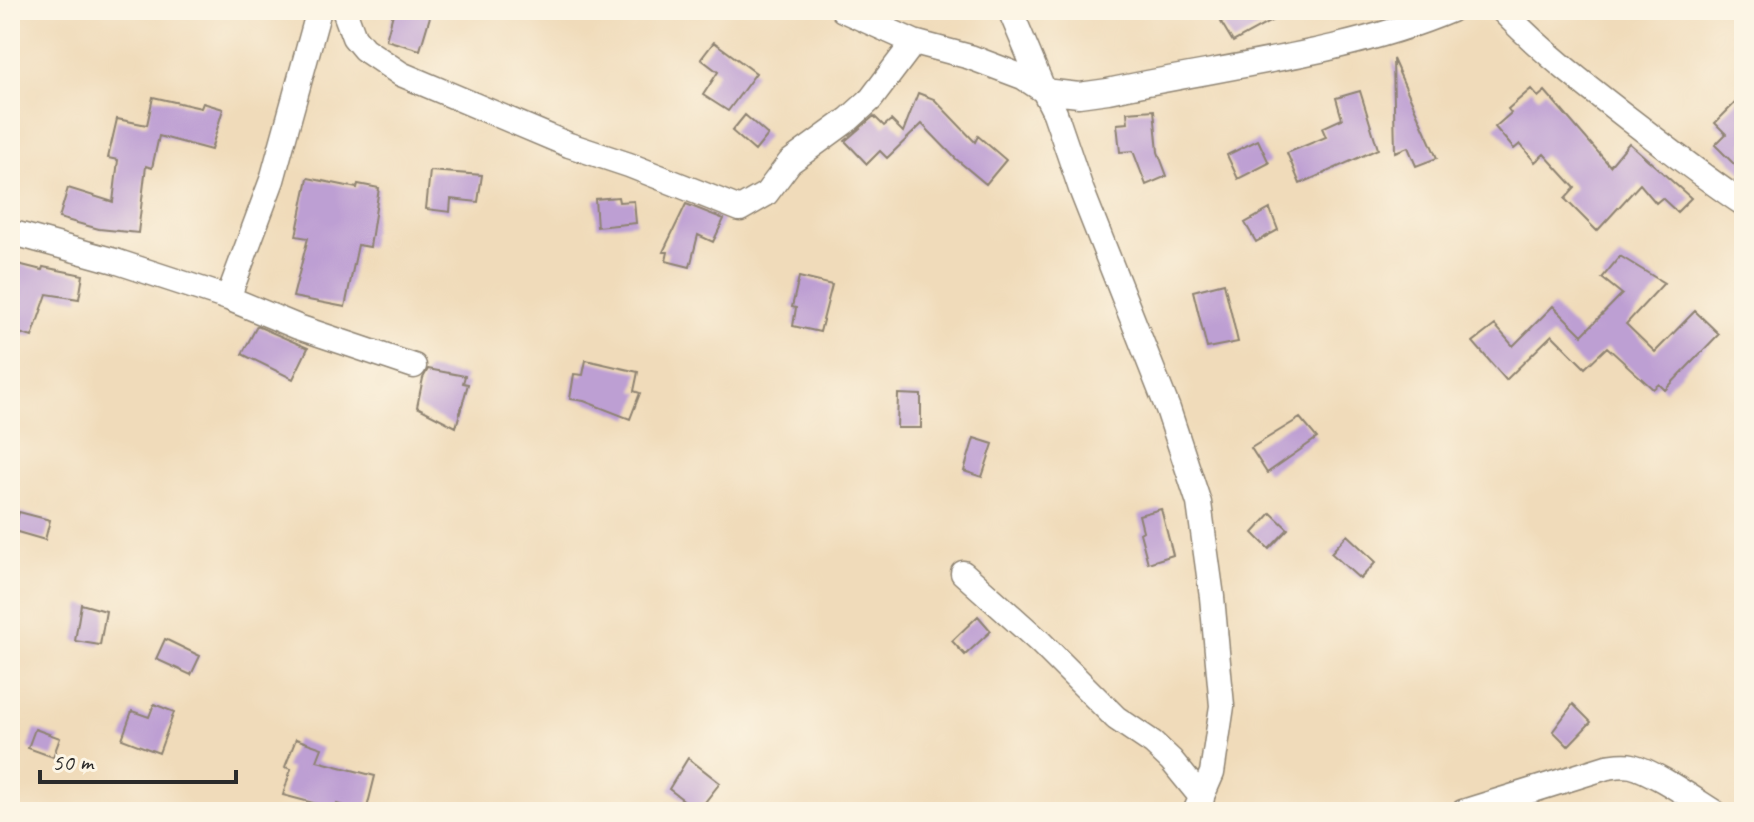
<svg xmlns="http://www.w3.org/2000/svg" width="1754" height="822" font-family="Caveat,sans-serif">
	<rect width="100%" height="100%" fill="#fcf5e5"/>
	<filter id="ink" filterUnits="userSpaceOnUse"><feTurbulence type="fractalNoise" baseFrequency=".0125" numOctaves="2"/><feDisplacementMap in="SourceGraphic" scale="16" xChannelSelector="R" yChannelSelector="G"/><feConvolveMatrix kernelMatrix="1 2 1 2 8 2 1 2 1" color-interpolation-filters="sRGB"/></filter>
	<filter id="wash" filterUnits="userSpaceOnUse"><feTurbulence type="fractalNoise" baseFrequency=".006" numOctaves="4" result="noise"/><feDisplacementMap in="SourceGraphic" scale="32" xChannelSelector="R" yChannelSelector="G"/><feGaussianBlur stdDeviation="1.8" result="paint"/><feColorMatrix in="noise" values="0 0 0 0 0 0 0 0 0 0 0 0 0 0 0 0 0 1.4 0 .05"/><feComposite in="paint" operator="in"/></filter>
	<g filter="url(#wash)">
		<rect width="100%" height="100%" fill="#f0dbba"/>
		<g id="blocks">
			<path fill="#bd9fd3" d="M 394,10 L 432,10 L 420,50 L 386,40 Z
				M 1242,10 L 1291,10 L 1233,42 L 1221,22 Z
				M 714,42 L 756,73 L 728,111 L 703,95 L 718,72 L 701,59 Z
				M 1393,59 L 1437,158 L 1416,166 L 1408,147 L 1395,152 Z
				M 1531,89 L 1538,97 L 1545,91 L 1610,166 L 1629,143 L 1691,198 L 1677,212 L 1662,198 L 1656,203 L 1640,184 L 1597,231 L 1565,199 L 1575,188 L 1544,154 L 1535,162 L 1520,144 L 1514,149 L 1495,127 L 1511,113 L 1508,109 Z
				M 1360,91 L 1378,149 L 1300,184 L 1287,153 L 1326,137 L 1322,128 L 1342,119 L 1336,98 Z
				M 918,93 L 934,99 L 975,142 L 978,136 L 1006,160 L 986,184 L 956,159 L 922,124 L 887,158 L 880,151 L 867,164 L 845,141 L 874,116 L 884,126 L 891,120 L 903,132 Z
				M 1744,94 L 1744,174 L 1715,145 L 1726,134 L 1715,123 Z
				M 153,97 L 201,108 L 203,103 L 223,109 L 211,150 L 159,136 L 152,168 L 146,166 L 138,233 L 99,229 L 59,218 L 68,188 L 113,202 L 118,160 L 108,158 L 117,119 L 147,125 Z
				M 1154,110 L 1158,152 L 1167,176 L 1146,185 L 1133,151 L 1120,152 L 1117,124 L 1128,123 L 1127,112 Z
				M 745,115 L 768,135 L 755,151 L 732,131 Z
				M 1258,140 L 1269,163 L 1238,179 L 1227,155 Z
				M 430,171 L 482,175 L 478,202 L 451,199 L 450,212 L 426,209 Z
				M 308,178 L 357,188 L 358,184 L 379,188 L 370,247 L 358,245 L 345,307 L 293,297 L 308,238 L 296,236 Z
				M 618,197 L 619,202 L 634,201 L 636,223 L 597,227 L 595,199 Z
				M 686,204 L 724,219 L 713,242 L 698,235 L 690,267 L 666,261 L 668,252 L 663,252 Z
				M 1270,209 L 1278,230 L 1256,242 L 1245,223 Z
				M 1620,256 L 1664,283 L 1626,324 L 1655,352 L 1695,311 L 1719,334 L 1665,390 L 1659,384 L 1653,389 L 1607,347 L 1585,368 L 1552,335 L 1506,380 L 1473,342 L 1495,325 L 1513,346 L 1553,306 L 1582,335 L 1622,294 L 1602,278 Z
				M 10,262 L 42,270 L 43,267 L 83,275 L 79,299 L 47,294 L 32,337 L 10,330 Z
				M 799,277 L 832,285 L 820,332 L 793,326 L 796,308 L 792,307 Z
				M 1224,283 L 1238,342 L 1207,348 L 1193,291 Z
				M 257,326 L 308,348 L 293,379 L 242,354 Z
				M 586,360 L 638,372 L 634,391 L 640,393 L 630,419 L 584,401 L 570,399 L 574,374 L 583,375 Z
				M 428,369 L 465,376 L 463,383 L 468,384 L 456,427 L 417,407 L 423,378 Z
				M 898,394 L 921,395 L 921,428 L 897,428 Z
				M 1300,418 L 1317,438 L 1267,473 L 1251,448 Z
				M 974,438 L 993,444 L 982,477 L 964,471 Z
				M 1161,509 L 1173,555 L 1148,563 L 1140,533 L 1143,531 L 1139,515 Z
				M 19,512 L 50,520 L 45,540 L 14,531 Z
				M 1271,513 L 1288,529 L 1269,549 L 1253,533 Z
				M 1347,535 L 1376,562 L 1360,579 L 1331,553 Z
				M 81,604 L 106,611 L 100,645 L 75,641 Z
				M 978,616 L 991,631 L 965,655 L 952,641 Z
				M 165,639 L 200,656 L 191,675 L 156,659 Z
				M 154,704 L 174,712 L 159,753 L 122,739 L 132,711 L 149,717 Z
				M 1573,704 L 1591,722 L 1568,746 L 1553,731 Z
				M 35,729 L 60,738 L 53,757 L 28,748 Z
				M 296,739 L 322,748 L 317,761 L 375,776 L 366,812 L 337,804 L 336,809 L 283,795 L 291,769 L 285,767 Z
				M 688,758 L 720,783 L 698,811 L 669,789 Z"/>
		</g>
	</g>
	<g filter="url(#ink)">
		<use href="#blocks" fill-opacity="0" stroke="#8e8372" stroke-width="2"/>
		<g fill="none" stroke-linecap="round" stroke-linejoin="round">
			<g stroke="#8e8372" stroke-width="27">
				<path id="minor" d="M 344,10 L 354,37 L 364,49 L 401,74 L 569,145 L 629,165 L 740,209 L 766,194 L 790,162 L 849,119 L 871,99 L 914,42
					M 843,10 L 914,42 L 970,57 L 1023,77 L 1044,91 L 1055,113 L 1081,189 L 1168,409 L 1199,503 L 1212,597 L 1222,706 L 1212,773 L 1195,812
					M 1010,10 L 1044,91 L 1079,95 L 1108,91 C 1218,67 1348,54 1451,10
					M 1502,10 C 1541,51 1585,85 1629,119 C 1667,148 1704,178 1744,204
					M 10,232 L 115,261 L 228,298 L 298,327 L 414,366
					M 228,298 L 272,180 L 319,10
					M 963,573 L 1040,642 L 1116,718 L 1153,743 L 1171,760 L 1202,798
					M 1463,812 L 1607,767 C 1615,766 1624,764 1632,766 C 1655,772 1693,799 1714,812"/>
			</g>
			<use href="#minor" stroke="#fff" stroke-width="24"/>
		</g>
	</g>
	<rect width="1754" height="822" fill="none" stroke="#fcf5e5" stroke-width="40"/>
	<path d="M40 770v12h196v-12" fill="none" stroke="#2b2b2b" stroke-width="4"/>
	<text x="52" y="770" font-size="24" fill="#2b2b2b" stroke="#fcf5e5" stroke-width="6" paint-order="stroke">50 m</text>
</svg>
